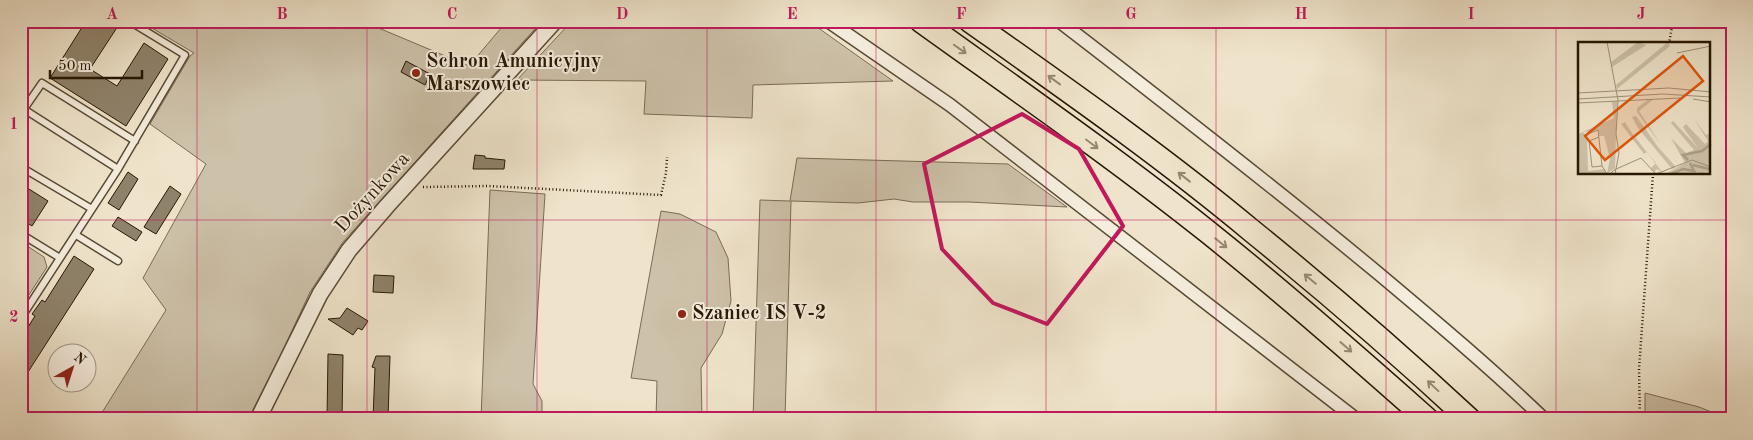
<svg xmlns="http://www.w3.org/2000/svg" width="1753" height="440" font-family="'Old Standard TT',serif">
	<rect width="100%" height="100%" fill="#efe4cb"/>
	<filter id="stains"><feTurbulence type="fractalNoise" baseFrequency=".004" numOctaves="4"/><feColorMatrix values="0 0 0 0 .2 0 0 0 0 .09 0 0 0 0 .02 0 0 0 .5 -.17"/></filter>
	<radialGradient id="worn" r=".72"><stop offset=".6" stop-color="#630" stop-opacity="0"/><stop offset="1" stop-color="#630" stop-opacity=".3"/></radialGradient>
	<path fill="#cdc1a9" stroke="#7a6c56" d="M 140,21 L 362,21 L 469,66 L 507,21 L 542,21 L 343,242 L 310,292 L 265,389 L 248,419 L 98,419 L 166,310 L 143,278 L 206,164 L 150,124 L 190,56 L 194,53 Z
		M 572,21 L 691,21 L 817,27 L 893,81 L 753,85 L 752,118 L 644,114 L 646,81 L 517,80 Z
		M 797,158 L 1008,164 L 1067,207 L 969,202 L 913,202 L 894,199 L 858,203 L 791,201 L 785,419 L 753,419 L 760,200 L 790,201 Z
		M 490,190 L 545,194 L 533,384 L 542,401 L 542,419 L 481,419 Z
		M 661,211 L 680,214 L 716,232 L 728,258 L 731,301 L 722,334 L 701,368 L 702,419 L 656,419 L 657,381 L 631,378 Z
		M 21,242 L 44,257 L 47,267 L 21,307 Z
		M 1645,393 L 1699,407 L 1729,419 L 1645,419 Z"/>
	<path fill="#8f826b" stroke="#261703" d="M 86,21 L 110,21 L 118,26 L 90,69 L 117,86 L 144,43 L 168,59 L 126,126 L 50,78 Z
		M 406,61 L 430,74 L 425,85 L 401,72 Z
		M 475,155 L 485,156 L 485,158 L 505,160 L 504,169 L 473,169 Z
		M 128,172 L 138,179 L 119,210 L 108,203 Z
		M 21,184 L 48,201 L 32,226 L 21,219 Z
		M 170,186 L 181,194 L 156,234 L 144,227 Z
		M 118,217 L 142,232 L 136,241 L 112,226 Z
		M 74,256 L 94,269 L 21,383 L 21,338 L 35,316 L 32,314 L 42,300 L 45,302 Z
		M 374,275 L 394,276 L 393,293 L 373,292 Z
		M 347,308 L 368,321 L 362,330 L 358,328 L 353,335 L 328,319 L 340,318 Z
		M 328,354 L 343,355 L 342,419 L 327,419 Z
		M 376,356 L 390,356 L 388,418 L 373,418 L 375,368 L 372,367 Z"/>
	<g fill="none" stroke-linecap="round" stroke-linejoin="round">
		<g stroke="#584a35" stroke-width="9">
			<path id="service" d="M 22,108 L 118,169
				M 24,109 L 42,83 L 135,141
				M 21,167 L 92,209
				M 21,234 L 60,258
				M 76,235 L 118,261
				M 21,318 L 118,169 L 185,55 L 129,21"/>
		</g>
		<g stroke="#584a35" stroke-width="15">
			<path id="minor" d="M 828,21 L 950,105 L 1356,419
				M 1059,21 C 1167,104 1274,187 1379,274 C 1435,321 1491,368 1544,419"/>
		</g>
		<g stroke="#584a35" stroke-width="18">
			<path id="tertiary" d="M 258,419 L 320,294 L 349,250 L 387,206 L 555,21"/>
		</g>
		<g stroke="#261703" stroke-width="25">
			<path id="motorway" d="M 921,21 C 1017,90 1115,158 1208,232 C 1283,292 1355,355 1427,419
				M 970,21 C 1066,89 1162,156 1252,231 C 1326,291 1399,354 1469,419"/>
		</g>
		<path stroke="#261703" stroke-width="2.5" stroke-dasharray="1 2.5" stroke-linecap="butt" d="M 1669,44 L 1673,21
			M 423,187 L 488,186 L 661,195 L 666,173 L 667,157
			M 1640,419 L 1639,369 L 1653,174"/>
		<use href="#service" stroke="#f5eddd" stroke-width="6"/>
		<use href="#minor" stroke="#f5eddd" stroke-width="12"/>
		<use href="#tertiary" stroke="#f5eddd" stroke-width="15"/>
		<use href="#motorway" stroke="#efe4cb" stroke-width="22"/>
	</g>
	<defs><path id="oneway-shaft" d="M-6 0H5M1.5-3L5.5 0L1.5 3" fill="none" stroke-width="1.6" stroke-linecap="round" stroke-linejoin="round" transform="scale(1.25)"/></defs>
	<g stroke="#958871">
		<use href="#oneway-shaft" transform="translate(960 49) rotate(35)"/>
		<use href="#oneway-shaft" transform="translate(1054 80) rotate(-144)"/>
		<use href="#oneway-shaft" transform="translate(1092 144) rotate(37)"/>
		<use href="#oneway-shaft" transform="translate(1184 177) rotate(-142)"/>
		<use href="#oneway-shaft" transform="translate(1221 243) rotate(39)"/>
		<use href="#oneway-shaft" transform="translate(1310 279) rotate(-140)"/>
		<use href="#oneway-shaft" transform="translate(1346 347) rotate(41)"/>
		<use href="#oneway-shaft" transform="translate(1433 386) rotate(-137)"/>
	</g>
	<path fill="none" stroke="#c2185b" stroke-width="4" stroke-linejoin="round" d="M 1022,114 L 1079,149 L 1123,226 L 1047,324 L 993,303 L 942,249 L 924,164 Z"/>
	<path fill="none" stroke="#c2185b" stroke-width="1" stroke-opacity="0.55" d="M 197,21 L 197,419M 367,21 L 367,419M 537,21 L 537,419M 707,21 L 707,419M 876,21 L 876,419M 1046,21 L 1046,419M 1216,21 L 1216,419M 1386,21 L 1386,419M 1556,21 L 1556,419M 21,220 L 1732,220"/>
	<g fill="#8f2418" stroke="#f5eddd" stroke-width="2">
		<circle cx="416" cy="73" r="5"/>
		<circle cx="682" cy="314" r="5"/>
	</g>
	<g text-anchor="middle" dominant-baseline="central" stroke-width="4" stroke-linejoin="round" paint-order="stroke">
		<g font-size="20" font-weight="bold" fill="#261703" stroke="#f5eddd" text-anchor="start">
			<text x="426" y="62">Schron Amunicyjny<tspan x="426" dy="23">Marszowiec</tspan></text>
			<text x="692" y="314">Szaniec IS V-2</text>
		</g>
		<g font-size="20" fill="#261703" stroke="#f5eddd">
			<text transform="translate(373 193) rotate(-48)">Dożynkowa</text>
		</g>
	</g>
	<g transform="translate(1578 42)">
		<rect width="132" height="132" fill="#efe4cb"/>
		<path d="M 60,0 L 68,3 L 73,0 L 34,25 L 33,20 ZM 90,0 L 92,4 L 39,47 L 38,43 ZM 71,57 L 76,57 L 61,69 L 83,103 L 59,70 L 59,66 ZM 34,60 L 39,60 L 37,126 L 29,132 L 32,116 L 26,94 L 21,94 L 20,88 L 5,90 L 9,95 L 10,129 L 27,127 L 28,132 L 1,132 L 0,92 L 36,76 ZM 58,74 L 80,105 L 98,125 L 94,127 L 60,86 L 54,75 ZM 116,77 L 128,93 L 133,91 L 132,124 L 124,115 L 132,125 L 132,132 L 127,130 L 127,132 L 76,132 L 89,131 L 107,121 L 93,96 L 108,111 L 116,108 L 93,81 L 95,79 L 120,106 L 105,85 L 108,82 L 127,102 L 130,99 ZM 47,80 L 54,91 L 85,131 L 79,127 L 76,130 L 73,126 L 78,121 L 69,110 L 66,112 L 43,82 Z" fill="#cdc1a9"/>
		<path fill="none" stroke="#ab9e87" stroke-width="2.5" d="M 110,118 L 105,113 L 124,109 L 133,102M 115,123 L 131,127M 93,132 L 105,127 L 116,129 L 112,121"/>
		<path fill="none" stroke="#9f927b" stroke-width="1" d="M 29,0 L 40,58 L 38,92 L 41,111 L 37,132M 99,11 L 133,4M 0,51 L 91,46 L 133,50M 0,57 L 85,52 L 133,55M 115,57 L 133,60M 0,61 L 102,56M 7,93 L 20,88 L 24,124 L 29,132M 21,95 L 11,99 L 14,125 L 24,124M 32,132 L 36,128 L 63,116 L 78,132 L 114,118 L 133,125"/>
		<path fill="#de560c" fill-opacity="0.15" stroke="#de560c" stroke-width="2.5" d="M 105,14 L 125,39 L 27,118 L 7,94 Z"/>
		<rect width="132" height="132" fill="none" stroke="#261703" stroke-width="2.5"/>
	</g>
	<rect width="1753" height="440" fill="none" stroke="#efe4cb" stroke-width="55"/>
	<g transform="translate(72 368) rotate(39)"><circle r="24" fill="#f5eddd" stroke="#a29786"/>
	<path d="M0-4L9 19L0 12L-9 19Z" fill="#8f2418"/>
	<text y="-8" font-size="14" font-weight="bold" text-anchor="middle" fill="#261703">N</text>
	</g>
	<path d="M50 70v8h92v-8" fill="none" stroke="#261703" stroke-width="2.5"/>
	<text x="58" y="70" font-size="15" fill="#261703" stroke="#f5eddd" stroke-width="4" paint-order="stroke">50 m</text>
	<rect x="28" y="28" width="1698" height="384" fill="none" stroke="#c2185b" stroke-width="2"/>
	<g font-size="16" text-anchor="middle" font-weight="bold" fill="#c2185b">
		<text x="112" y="19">A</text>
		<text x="282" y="19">B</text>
		<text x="452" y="19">C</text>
		<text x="622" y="19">D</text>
		<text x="792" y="19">E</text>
		<text x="961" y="19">F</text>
		<text x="1131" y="19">G</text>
		<text x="1301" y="19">H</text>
		<text x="1471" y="19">I</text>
		<text x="1641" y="19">J</text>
		<text x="14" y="129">1</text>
		<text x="14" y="322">2</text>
	</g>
	<rect width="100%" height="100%" filter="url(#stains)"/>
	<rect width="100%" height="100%" fill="url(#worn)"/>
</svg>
